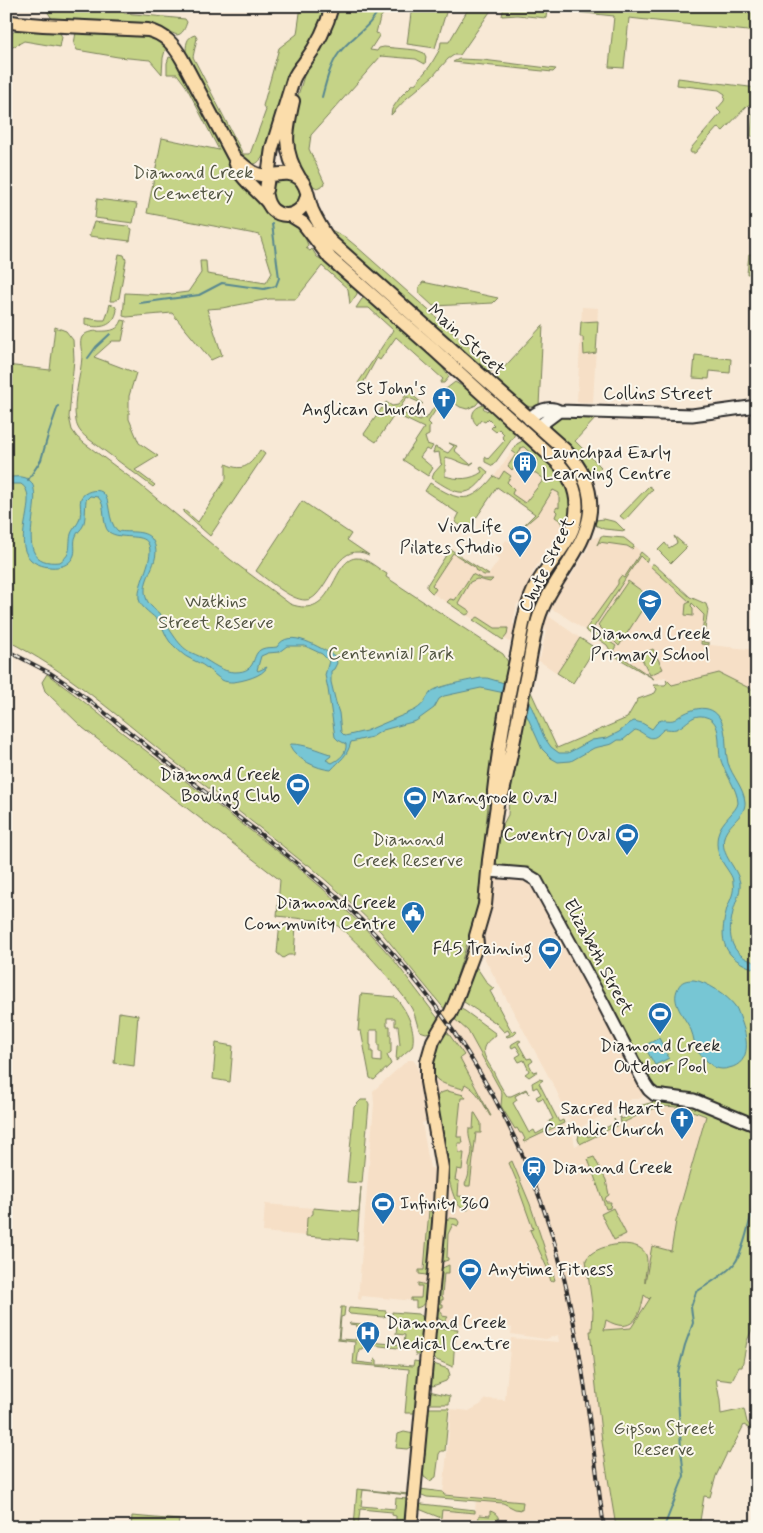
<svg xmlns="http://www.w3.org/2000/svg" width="763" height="1533" font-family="Mynerve,sans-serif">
	<rect width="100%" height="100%" fill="#f8e9d6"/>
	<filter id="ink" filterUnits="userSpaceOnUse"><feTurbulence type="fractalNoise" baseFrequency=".02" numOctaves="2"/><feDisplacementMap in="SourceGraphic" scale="10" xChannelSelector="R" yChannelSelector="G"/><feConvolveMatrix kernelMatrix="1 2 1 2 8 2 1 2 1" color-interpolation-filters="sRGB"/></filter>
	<g filter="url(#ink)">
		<path fill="#f6dfc6" d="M 582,307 L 598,308 L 593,403 L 577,402 Z
			M 521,441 L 556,468 L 570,519 L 563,535 L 560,530 L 532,573 L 533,580 L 522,606 L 519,603 L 517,604 L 513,623 L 517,628 L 514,639 L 509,642 L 429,591 L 427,587 L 450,549 L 489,574 L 499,560 L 495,556 L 506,540 L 510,542 L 521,527 L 535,514 L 490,482 L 517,444 Z
			M 602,536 L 627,539 L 642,553 L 640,556 L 704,615 L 701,644 L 757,650 L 757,692 L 719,673 L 672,685 L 665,677 L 656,680 L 613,651 L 616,646 L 592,630 L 589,633 L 558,612 L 551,609 L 550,605 L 566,575 L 568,581 L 588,549 L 588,541 L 596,537 Z
			M 547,615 L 580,638 L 557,673 L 535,658 L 537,655 L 540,659 L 546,631 L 542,626 Z
			M 497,876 L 531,880 L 644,1090 L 643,1095 L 641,1098 L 638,1099 L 632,1099 L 581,1127 L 574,1125 L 571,1122 L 556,1090 L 481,952 L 481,944 L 491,912 L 494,882 Z
			M 451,1016 L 468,1031 L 502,1093 L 501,1106 L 517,1128 L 522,1132 L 525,1140 L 524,1142 L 564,1123 L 570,1135 L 573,1136 L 575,1146 L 648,1110 L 658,1107 L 676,1107 L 706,1116 L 676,1221 L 667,1273 L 631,1328 L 590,1331 L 602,1442 L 616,1527 L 440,1527 L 442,1510 L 475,1513 L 476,1498 L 443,1495 L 451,1409 L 469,1411 L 480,1405 L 486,1399 L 505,1400 L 511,1338 L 559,1342 L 558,1335 L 546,1339 L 511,1334 L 512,1328 L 509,1327 L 509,1325 L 480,1322 L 479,1325 L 476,1325 L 476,1322 L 465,1321 L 465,1324 L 445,1322 L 439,1320 L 437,1316 L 444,1230 L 432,1076 L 434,1062 L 444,1030 Z
			M 408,1060 L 413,1060 L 417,1065 L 428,1121 L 422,1123 L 430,1168 L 436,1168 L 437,1172 L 426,1302 L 423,1306 L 416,1308 L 415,1301 L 362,1296 L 361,1300 L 358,1299 L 374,1104 L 373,1091 Z
			M 265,1204 L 313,1208 L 313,1214 L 307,1218 L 306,1236 L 263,1232 Z"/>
		<path fill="#c5d387" stroke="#787f59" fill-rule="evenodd" d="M 44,6 L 122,6 L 124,13 L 185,19 L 187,22 C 185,28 183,34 177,35 L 160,28 L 54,22 Z
			M 301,6 L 329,6 L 267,150 C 260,161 257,168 244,162 L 186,54 C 186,45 186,37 195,35 L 197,38 L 193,57 L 243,154 L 250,154 L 266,110 L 263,106 L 279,48 L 297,34 Z
			M 335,6 L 390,6 L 380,18 L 376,33 L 379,34 L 379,36 L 370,50 L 377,51 L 379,48 L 384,47 L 416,50 L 424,53 L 426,57 L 425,64 L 416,59 L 381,56 L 311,135 L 309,149 L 325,184 L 317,188 L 310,184 L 291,149 L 296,101 L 301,86 L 306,69 Z
			M 412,6 L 448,6 L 435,48 L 407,44 Z
			M 467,6 L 494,6 L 460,55 L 454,55 L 448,59 L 433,76 L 407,98 L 391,115 L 392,109 L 401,96 L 412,85 L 416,83 L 430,66 L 440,49 L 441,42 L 449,42 L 467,11 Z
			M 504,6 L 757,6 L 757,32 L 629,18 L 624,68 L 609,67 L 614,16 L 547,9 L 546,18 L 517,15 L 502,16 Z
			M 18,29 L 59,31 L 62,37 L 60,47 L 24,41 L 11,48 L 12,33 Z
			M 76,32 L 156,36 L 166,47 L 163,58 L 162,74 L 150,60 L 118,57 L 77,50 L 74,44 Z
			M 169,57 L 175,59 L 208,115 L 217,138 L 235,172 L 302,230 L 308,245 L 306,248 L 310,251 L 312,249 L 317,257 L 323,260 L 357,289 L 357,294 L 350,304 L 348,289 L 322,266 L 296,299 L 269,299 L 222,308 L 207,309 L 222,355 L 211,360 L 172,313 L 127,317 L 123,316 L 125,293 L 164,295 L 188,292 L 201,273 L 200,261 L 206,261 L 207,274 L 266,283 L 272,273 L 260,235 L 147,213 L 162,138 L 219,150 L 186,86 L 177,74 L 167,74 L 167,63 Z
			M 459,59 L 483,60 L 556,69 L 553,72 L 453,62 Z
			M 678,78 L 757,88 L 757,137 L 751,136 L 753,108 L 751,105 L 748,105 L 723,131 L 718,127 L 695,153 L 691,153 L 690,151 L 692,147 L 721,113 L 717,109 L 724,101 L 725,94 L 719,90 L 677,85 Z
			M271 194a15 15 0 1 1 30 0a15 15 0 1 1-30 0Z
			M 97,199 L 137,204 L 133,223 L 95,218 Z
			M 94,222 L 127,226 L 132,229 L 130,241 L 89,236 Z
			M 329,229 L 345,237 L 356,246 L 489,364 L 493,365 L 493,370 L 491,372 L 484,369 L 334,237 Z
			M 119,254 L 124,255 L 126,260 L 119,298 L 115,301 L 110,301 Z
			M 749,254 L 757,254 L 757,273 L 747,274 Z
			M 423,282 L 498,298 L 493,303 L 433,306 L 419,293 L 419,287 Z
			M 367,297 L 435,357 L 449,377 L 444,383 L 440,383 L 443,379 L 396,337 L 380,360 L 377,358 L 362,385 L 358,383 L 393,330 L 369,308 L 356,308 L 362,299 Z
			M 110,304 L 115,306 L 117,310 C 114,327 100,329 85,325 L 85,318 L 99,320 L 105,320 L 107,315 Z
			M 122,320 L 126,321 L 122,341 L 112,341 L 94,357 L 136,373 L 129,396 L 129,419 L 139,443 L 158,456 L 135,470 L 155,485 L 153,487 L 86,437 C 81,433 77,428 76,421 C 72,400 81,377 82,356 C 82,351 79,342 82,337 C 92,324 115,340 122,320 Z
			M 598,321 L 596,353 L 584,355 L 583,337 L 580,337 L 581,322 Z
			M 543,325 L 539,406 L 530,407 L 522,404 L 498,382 L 497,376 L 499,373 Z
			M 55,327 L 66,331 L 73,340 L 74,359 L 69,417 L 72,430 L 77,437 L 84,443 L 139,484 L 231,560 L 290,604 C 335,621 331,560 356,558 C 366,557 378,569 387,574 L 386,577 L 503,654 L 508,662 L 509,668 L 497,737 L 488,806 L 477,912 L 446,1011 L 381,932 L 349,901 L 309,865 L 305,864 C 260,827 213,792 167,756 C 115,714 66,670 6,640 L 6,365 L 50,370 Z
			M 695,355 L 731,359 L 730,373 L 710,371 L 709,379 L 693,378 Z
			M 455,382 L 472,392 L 480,400 L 476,405 L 467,409 L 460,407 L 445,396 L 443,399 L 450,405 L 447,404 L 446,405 L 442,400 L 428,422 L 431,425 L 429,428 L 429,435 L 425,437 L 427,444 L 433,446 L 430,451 L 426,449 L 420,457 L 433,468 L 428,476 L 403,460 L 424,428 L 395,414 L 376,442 L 364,434 L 386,402 L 392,406 L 398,405 L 412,388 L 413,389 L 410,393 L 423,404 L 407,397 L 398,411 L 420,421 L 422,417 L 426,419 L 443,394 L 440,390 L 446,389 Z
			M 485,405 L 483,408 L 487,411 L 489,409 L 505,420 L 515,431 L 514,436 L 493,466 L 485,462 L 485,457 L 488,459 L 505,440 L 502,437 L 504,434 L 499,429 L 496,432 L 491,428 L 494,425 L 488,419 L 485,422 L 481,420 L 477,425 C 468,416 474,406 485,405 Z
			M 558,417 L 596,418 L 575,441 L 601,467 L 591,478 L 550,429 L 549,423 Z
			M 524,440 L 560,472 L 571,497 L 570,519 L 566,529 L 561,521 L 555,517 L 557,512 L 555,510 L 557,507 L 559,508 L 559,493 L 553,490 L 538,514 L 518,531 L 535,514 L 497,487 L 468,530 L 455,522 L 459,514 L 425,491 L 430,483 C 460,502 470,505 494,476 L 499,479 L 504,471 L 511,476 L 507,482 L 514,489 L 512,494 L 525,503 L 544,479 L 536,473 L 527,471 L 517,462 L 512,470 L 508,466 L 516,454 L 512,451 L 517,444 ZM 522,447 L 524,447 L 538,460 L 531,467 L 518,454 Z
			M 449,443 L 457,446 L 454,450 L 470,464 L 474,462 L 470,465 C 461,464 455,458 445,457 L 445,476 C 458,480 471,480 482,472 L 480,468 L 482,467 L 488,472 C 469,501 457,495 432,478 L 434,473 L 442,464 L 441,464 L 439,452 L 433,453 L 435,447 L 448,453 L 454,446 Z
			M 260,450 L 265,454 L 210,536 L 183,512 L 184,510 L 198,522 L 226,479 L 226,464 C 244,473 251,464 260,450 Z
			M 649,486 L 653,489 L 625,520 L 620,516 Z
			M 302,501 L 351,534 L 347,540 L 369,555 C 340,541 332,579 316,595 C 313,598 310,600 305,600 C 291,600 268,580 256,571 Z
			M 604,519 L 616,522 L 625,531 L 604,529 L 595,525 L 596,520 Z
			M 601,536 L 624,538 L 634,546 L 634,547 L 632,549 L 627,546 L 599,542 L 597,545 Z
			M 674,536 L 687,547 L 671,563 L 658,550 L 665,543 L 669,548 L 677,543 Z
			M 450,549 L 489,575 L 484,575 L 475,570 L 476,568 L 453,553 L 432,585 L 436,589 L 434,592 L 432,593 L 427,588 L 427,585 Z
			M 641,552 L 648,558 L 646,562 L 640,556 L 592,630 L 616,646 L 613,651 L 654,679 L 613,655 L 607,645 L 585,630 L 618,584 L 618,580 L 621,576 L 624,578 Z
			M 652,564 L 654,564 L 690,597 L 706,604 L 708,610 L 703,642 L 709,643 L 709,645 L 701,644 L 704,615 L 692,603 L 691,606 L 693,608 L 693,616 L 685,615 L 686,604 L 690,602 L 650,566 Z
			M 472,574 L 482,579 L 493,579 L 490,582 L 477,579 L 470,582 L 458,603 L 470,611 L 470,613 L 466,615 L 447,602 L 450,599 L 455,600 Z
			M 628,581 L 650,597 L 619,646 L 598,625 Z
			M 478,617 L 495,628 L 508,628 L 507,635 L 503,640 L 473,620 Z
			M 580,638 L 595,648 L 573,683 L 557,673 Z
			M 653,649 L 663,669 L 650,675 L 640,655 Z
			M 719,673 L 757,692 L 757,1124 L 657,1090 L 650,1085 L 541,880 L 501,868 L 498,865 L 496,862 L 498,842 L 502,826 L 508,815 L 509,795 L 530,690 L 557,748 L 627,718 L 638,699 L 655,693 L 657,689 L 653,685 L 665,685 L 667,683 L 666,679 L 672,685 Z
			M 47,674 L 78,697 L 124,734 L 284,856 L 321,887 L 363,926 L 393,959 L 440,1021 L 432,1032 L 426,1033 L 420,1031 C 416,1024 416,1016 412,1009 C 403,992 347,928 331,922 L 277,916 L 280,880 L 83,728 L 45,691 L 42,682 Z
			M 280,923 L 296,925 L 294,955 L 288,955 L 283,958 L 277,953 Z
			M 475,965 L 487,983 L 494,989 L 490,991 L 512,1032 L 516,1030 L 517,1032 L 514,1035 L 507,1037 L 506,1036 L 510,1034 L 508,1030 L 504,1032 L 496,1023 L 464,1002 L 463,998 Z
			M 361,994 L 395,997 C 406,1009 417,1030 412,1047 L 396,1061 L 397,1046 L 400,1045 L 398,1026 L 395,1026 L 395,1018 L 387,1018 L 387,1026 L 390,1026 L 390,1036 L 391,1036 L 391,1052 L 387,1055 L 391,1064 L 374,1080 L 370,1078 L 361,1031 L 358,1031 ZM 370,1030 L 378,1030 L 378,1044 L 379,1045 L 379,1052 L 381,1052 L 381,1062 L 373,1061 L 373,1052 L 371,1052 L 371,1045 L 370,1045 Z
			M 461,1009 L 465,1011 L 495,1033 L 496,1035 C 476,1048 484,1055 493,1071 C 497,1079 501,1088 507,1096 L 511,1096 L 526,1089 L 529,1094 L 526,1090 L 515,1096 L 517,1100 L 513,1103 L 529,1133 L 534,1130 L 536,1134 L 551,1126 L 549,1121 L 553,1119 L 543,1098 L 538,1100 L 536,1097 L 541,1094 L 537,1087 L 533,1089 L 532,1083 L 539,1079 L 543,1080 L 539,1083 L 559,1122 L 563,1120 L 564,1123 L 524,1142 L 523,1141 L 525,1139 L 522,1133 L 520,1133 L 517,1128 L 515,1129 L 501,1106 L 502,1093 L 468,1031 L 451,1016 L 457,1010 Z
			M 119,1012 L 138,1015 L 134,1066 L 114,1063 Z
			M 445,1033 L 448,1033 L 464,1055 L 460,1058 L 491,1116 L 490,1116 C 483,1103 478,1091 465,1084 L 463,1089 C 453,1086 440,1085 434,1076 L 434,1062 L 442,1036 L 443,1036 Z
			M 519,1040 L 521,1041 L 518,1043 L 527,1059 L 531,1058 L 533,1061 L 529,1064 L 533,1072 L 538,1071 L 529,1077 L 525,1074 L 529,1071 L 524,1060 L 519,1062 L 516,1057 L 521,1054 L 516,1046 L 512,1048 L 511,1046 L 512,1044 Z
			M 216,1043 L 233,1046 L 230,1082 L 213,1079 Z
			M 447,1091 L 464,1095 L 466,1098 L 461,1098 L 457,1137 L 462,1137 L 463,1143 L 458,1143 L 459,1153 L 464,1153 L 462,1170 L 457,1169 L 455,1180 L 459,1181 L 458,1196 L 470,1197 L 468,1210 C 464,1209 460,1208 458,1204 C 447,1190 440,1125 436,1103 L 437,1097 L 440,1093 Z
			M 361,1100 L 367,1100 L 369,1104 L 362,1183 L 347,1182 L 354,1107 Z
			M 661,1100 L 687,1103 L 757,1131 L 757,1318 L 747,1341 L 742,1367 L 739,1367 L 732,1381 L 716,1379 L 720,1401 L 721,1414 L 744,1409 L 747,1422 L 755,1432 L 744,1425 L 729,1454 L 727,1453 L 716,1476 L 710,1497 L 704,1496 L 699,1527 L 616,1527 L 602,1442 L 590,1331 L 592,1331 L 593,1311 L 586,1260 C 592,1245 639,1236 646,1255 C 649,1263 644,1275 645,1283 L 652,1246 L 671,1251 L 676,1221 L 706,1116 C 665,1100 658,1105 621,1124 L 620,1116 L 622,1119 L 639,1111 L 639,1106 ZM 644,1295 L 649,1299 L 651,1297 L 631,1328 L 604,1330 L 606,1320 C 632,1335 640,1317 644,1295 Z
			M 475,1113 L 481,1123 L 481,1133 L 476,1133 L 470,1186 L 466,1186 L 465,1184 C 469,1177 469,1173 469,1165 C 470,1160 472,1155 472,1149 C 471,1142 468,1137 469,1129 L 473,1129 L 474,1113 Z
			M 614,1119 L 618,1125 L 580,1144 L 578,1139 L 579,1135 L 586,1132 L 588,1137 L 615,1123 Z
			M 594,1157 L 606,1180 L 609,1195 L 606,1197 L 605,1200 L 606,1202 L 611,1202 L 610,1208 L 606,1209 L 588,1159 Z
			M 512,1161 L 530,1204 L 555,1280 L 551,1282 L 548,1270 L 530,1230 L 533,1229 L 519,1190 L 520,1189 L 509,1163 Z
			M 361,1187 L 357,1240 L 306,1236 L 307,1218 L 313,1214 L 313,1208 L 359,1212 Z
			M 613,1208 L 626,1234 L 614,1240 L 601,1214 Z
			M 429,1210 L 433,1214 L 428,1273 L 426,1275 L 419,1274 L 419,1270 L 424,1270 Z
			M 450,1218 L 457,1219 L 459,1222 L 458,1226 L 453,1224 L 448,1234 L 447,1258 L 448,1258 L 448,1260 L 442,1262 L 444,1222 Z
			M 449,1265 L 449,1273 L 444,1273 L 442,1296 L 443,1297 L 443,1300 L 441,1300 L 441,1304 L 443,1304 L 443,1307 L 441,1307 L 440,1311 L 442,1312 L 442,1316 L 448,1317 L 444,1322 L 438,1318 L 437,1313 L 440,1269 Z
			M 418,1283 L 427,1285 C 426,1295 428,1306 416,1308 L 416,1301 L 411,1301 L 411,1298 L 421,1298 L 422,1286 L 418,1286 Z
			M 341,1307 L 345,1307 L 344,1316 L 341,1317 L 339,1339 L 356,1340 L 357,1325 L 349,1324 L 350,1323 L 375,1325 L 375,1327 L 365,1327 L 364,1337 L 369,1342 L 404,1345 L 405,1335 L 396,1334 L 398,1319 L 392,1318 L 392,1312 L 418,1314 L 422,1316 L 424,1321 L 421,1355 L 415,1355 L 415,1350 L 363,1344 L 363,1349 L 359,1349 L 357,1362 L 374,1364 L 375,1359 L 377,1360 L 377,1365 L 387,1365 L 387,1364 L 413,1366 L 414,1361 L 420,1362 L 416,1413 L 405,1413 L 409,1369 L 353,1364 L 355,1342 L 338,1340 Z
			M 349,1308 L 386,1311 L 386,1316 L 383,1317 L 350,1314 L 348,1312 Z
			M 438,1328 L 458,1329 L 455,1338 L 453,1367 L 432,1358 L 435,1332 Z
			M 431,1363 L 448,1369 L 450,1375 L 446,1381 L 433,1386 L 430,1385 Z
			M 429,1391 L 450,1396 L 449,1404 L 427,1404 Z
			M 427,1408 L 449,1408 L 445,1451 L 441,1451 L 439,1454 L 436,1477 L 430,1481 L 424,1477 L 423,1472 L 427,1428 Z
			M 404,1432 L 414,1434 L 412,1446 L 407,1449 L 396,1448 L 398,1434 Z
			M 357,1489 L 409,1494 L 407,1495 L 363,1490 L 361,1506 L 395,1509 L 396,1498 L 407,1499 L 407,1520 L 402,1523 L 391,1522 L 392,1521 L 396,1521 L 396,1516 L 392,1515 L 392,1512 L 360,1509 L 358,1527 L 354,1527 Z
			M 420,1489 L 443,1492 L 444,1495 L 523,1502 L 522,1510 L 515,1509 L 503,1503 L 427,1497 L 422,1495 L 419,1492 Z
			M 422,1504 L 475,1510 L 475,1513 L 442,1510 L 441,1518 L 419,1509 L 419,1506 Z
			M 490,1511 C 498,1513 500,1519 499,1527 L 478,1527 L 479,1515 L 490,1516 Z
			M 132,1516 L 179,1520 L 178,1527 L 131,1527 Z"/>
		<path fill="#77c6d4" stroke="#598890" d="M 10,477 C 15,477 21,476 26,478 C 53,490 3,568 60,562 C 73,553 68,547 71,534 C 73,528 79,524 80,517 C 82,511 79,504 81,498 C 84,492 96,488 102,492 C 112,499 106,521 118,531 C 129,533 147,529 153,541 C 163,559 144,574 145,592 C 146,605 154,608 162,616 C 167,622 169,630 174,636 C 178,642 184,649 190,652 C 194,654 197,655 201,657 C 212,663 222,672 235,672 C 259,672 250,654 262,649 C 266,647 272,648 277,647 C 289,626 321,649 335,656 L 337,663 L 334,669 L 331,671 L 331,682 L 337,707 L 339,713 L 341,732 L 345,736 L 366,731 L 415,710 C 426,703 424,700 431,692 C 437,686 471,680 481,678 L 487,678 L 511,685 L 522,692 L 532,708 L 544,737 L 551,747 L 559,753 L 568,753 L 592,740 L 607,738 L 619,732 L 630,723 L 634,721 L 642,723 L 652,729 C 654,727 656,723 659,721 C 665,718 671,723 677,718 C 695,705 718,702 724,729 C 727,740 725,752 728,763 C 732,776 744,788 745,802 C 746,816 728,823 724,837 C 720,856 737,866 740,883 C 741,893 735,902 733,912 C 727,937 730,955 757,963 L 757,970 C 723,958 718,942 727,908 C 730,900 735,892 733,883 C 733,877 730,874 727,869 C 719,858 715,848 718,834 C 721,821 737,811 738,803 C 738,789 723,771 720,757 C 718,745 722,721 706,717 C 692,712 686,726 676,729 C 673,730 668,729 665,729 C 662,730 660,733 658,735 C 649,743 644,731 635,730 L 623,740 L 618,740 L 612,744 L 594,748 L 571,761 L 558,762 L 551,758 L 542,749 L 523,707 L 517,698 L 509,694 L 481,688 L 444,696 L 439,699 L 434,708 L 416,721 L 383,730 L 372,737 L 351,742 C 347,757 341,759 331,770 C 317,769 296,759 290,746 L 291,744 C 305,744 317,750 330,754 L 331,756 L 326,760 L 332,763 C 340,759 347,753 346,744 L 338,740 L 335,737 L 328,689 L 325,675 L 329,661 L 322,654 L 305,646 L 287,646 L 279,652 L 268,653 L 261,656 L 257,670 L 258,671 L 267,667 C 263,676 243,681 233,682 C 230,682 225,682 222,680 C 217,677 212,672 207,668 C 201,663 194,661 187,657 C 183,655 174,646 170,642 C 165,636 164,628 159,622 C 153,614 141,609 139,599 C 137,582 156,558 148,543 C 143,533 120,540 109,532 C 101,525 107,505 98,497 L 90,496 L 86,500 C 85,509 86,518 83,526 C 81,530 77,532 76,536 C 73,542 76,549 74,555 C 68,572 42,569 31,560 C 10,541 41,496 21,484 L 11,484 L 6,485 L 6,479 Z
			M 694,980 C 707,982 727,995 735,1006 C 738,1010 739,1015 741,1020 C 747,1036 753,1063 729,1068 C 719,1071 712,1067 706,1060 C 703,1057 700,1055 698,1052 C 694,1045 694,1037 691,1030 C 685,1017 670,1003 678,988 C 681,981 686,980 694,980 Z
			M 659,1038 L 669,1058 L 655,1065 L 644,1046 Z"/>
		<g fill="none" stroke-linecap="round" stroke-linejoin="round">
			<path stroke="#598890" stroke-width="2" d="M 322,97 C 326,82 330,65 339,53 C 352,36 372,27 380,6
				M 140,303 L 199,295 L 222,283 L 264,289 L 276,286 L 279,278 L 272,224
				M 88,358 L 96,347 L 110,334
				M 28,480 L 41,460 L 49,432 L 58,406
				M 664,1527 L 684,1476 L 681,1449 L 678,1396 L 678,1372 L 685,1345 L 693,1323 L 691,1307 L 696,1292 C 707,1285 726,1274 734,1264 C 744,1252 752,1210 757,1193"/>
			<g stroke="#2b2b2b" stroke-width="15">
				<path id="secondary" d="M 529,419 C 537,411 549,405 559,411 L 692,415 L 757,406
					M 539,426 L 559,411
					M 489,871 L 526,874 L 536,880 L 603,1003 L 645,1084 L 649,1090 L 655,1095 L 694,1100 L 757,1126"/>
			</g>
			<g stroke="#2b2b2b" stroke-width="16">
				<path id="primary" d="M 6,21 L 18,23 L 43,25 L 148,30 C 165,34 174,45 182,59 L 235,159 C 236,176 258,190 268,203
					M 293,101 C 286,132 282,150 300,179
					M 235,159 C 244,164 250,174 261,175 C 274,177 288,169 299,178 C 308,185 308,200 312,210 C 317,221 323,231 330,241 L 565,450 C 581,467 592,487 590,511 C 587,549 549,582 538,620 C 533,637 531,655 527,673 C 519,712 512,752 503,792 L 498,798 L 489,860 L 485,905 L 476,936 L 477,944 L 455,1003 L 450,1014 L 447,1017 L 433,1041 L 427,1062 L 427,1082 L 442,1168 L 439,1222 L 411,1527
					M 266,190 L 272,148 L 293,80 C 296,73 299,69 304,63 C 316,47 327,26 332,6
					M 266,196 C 270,222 303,221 307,195
					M 290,215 L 303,223 L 330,258 L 431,347 L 556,461 C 572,477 580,497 575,520 C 571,544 543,568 533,592 C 524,612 521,634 517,655 C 507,700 499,745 494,791 L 494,794 L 498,798"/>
			</g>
			<use href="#secondary" stroke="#fbf7ec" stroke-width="11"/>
			<use href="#primary" stroke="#fbddab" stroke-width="12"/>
			<g stroke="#2b2b2b" stroke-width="4">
				<path id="rail" d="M 6,650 L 50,673 L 73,688 C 116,721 158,755 200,788 C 246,823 292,857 335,895 C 435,986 512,1105 552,1234 C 581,1329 590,1429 604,1527"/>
			</g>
			<use href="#rail" stroke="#fbf7ec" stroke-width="2" stroke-dasharray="5.5" stroke-linecap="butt"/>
		</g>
	</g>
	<defs>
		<g id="church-pin" transform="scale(1.25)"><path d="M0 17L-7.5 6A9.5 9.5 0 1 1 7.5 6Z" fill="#1f6fb2" stroke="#fbf7ec"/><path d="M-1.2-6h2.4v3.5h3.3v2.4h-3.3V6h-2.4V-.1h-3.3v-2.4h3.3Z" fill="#fff"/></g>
		<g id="building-pin" transform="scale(1.25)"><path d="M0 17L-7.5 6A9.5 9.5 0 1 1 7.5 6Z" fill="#1f6fb2" stroke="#fbf7ec"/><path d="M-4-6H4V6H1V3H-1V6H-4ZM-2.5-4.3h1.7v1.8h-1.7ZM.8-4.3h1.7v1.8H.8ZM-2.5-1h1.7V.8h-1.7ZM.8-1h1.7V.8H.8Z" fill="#fff"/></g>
		<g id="stadium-pin" transform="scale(1.25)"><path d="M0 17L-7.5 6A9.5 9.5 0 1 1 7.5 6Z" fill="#1f6fb2" stroke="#fbf7ec"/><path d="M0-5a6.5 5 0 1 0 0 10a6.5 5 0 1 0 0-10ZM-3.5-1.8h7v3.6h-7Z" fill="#fff"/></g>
		<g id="school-pin" transform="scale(1.25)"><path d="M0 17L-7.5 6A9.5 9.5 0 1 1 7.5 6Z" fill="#1f6fb2" stroke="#fbf7ec"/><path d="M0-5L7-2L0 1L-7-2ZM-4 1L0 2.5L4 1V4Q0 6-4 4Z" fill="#fff"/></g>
		<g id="civic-pin" transform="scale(1.25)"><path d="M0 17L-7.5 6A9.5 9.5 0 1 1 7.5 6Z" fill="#1f6fb2" stroke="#fbf7ec"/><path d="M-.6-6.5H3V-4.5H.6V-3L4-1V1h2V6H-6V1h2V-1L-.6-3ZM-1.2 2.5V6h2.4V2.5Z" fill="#fff"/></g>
		<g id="station-pin" transform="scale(1.25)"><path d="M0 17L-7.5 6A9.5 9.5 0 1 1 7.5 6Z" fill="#1f6fb2" stroke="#fbf7ec"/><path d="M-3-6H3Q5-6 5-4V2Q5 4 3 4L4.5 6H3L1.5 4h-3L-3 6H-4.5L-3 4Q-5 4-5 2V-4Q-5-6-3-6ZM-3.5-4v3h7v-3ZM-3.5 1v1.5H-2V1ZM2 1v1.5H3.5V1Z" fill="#fff"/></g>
		<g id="hospital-pin" transform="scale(1.25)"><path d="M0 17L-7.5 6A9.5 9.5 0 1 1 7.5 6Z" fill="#1f6fb2" stroke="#fbf7ec"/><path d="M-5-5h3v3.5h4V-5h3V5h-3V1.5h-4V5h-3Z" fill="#fff"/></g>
	</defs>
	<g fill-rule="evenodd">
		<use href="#church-pin" x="444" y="399"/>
		<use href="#building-pin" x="525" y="463"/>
		<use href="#stadium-pin" x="520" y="537"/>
		<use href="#school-pin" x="650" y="601"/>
		<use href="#stadium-pin" x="298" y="785"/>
		<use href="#stadium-pin" x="415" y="798"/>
		<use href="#stadium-pin" x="627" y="835"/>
		<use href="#civic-pin" x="413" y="913"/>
		<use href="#stadium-pin" x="550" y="949"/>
		<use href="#stadium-pin" x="660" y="1014"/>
		<use href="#church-pin" x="682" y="1119"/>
		<use href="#station-pin" x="534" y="1168"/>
		<use href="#stadium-pin" x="383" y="1204"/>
		<use href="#stadium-pin" x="470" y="1270"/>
		<use href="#hospital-pin" x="368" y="1333"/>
	</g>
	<g text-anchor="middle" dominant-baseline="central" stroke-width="4" stroke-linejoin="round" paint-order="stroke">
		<g font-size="18" fill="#525542" stroke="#fbf7ec">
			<text x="193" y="173">Diamond Creek<tspan x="193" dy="21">Cemetery</tspan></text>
			<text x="216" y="602">Watkins<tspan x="216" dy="21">Street Reserve</tspan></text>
			<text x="391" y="654">Centennial Park</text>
			<text x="408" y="840">Diamond<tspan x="408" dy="21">Creek Reserve</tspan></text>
			<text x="664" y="1429">Gipson Street<tspan x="664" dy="21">Reserve</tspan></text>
		</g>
		<g font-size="18" fill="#2b2b2b" stroke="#fbf7ec">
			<text transform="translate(466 340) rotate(42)">Main Street</text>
			<text x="658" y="394">Collins Street</text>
			<text transform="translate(547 565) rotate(-64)">Chute Street</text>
			<text transform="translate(598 957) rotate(62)">Elizabeth Street</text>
		</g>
		<g font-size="18" fill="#2b2b2b" stroke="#fbf7ec" text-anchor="end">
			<text x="426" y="389">St John's<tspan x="426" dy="21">Anglican Church</tspan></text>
			<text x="542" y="453" text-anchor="start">Launchpad Early<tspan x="542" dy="21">Learning Centre</tspan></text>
			<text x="502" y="527">VivaLife<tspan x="502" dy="21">Pilates Studio</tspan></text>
			<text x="650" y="634" text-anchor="middle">Diamond Creek<tspan x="650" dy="21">Primary School</tspan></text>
			<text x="280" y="775">Diamond Creek<tspan x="280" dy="21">Bowling Club</tspan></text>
			<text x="432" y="798" text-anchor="start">Marngrook Oval</text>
			<text x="610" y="835">Coventry Oval</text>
			<text x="396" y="903">Diamond Creek<tspan x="396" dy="21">Community Centre</tspan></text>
			<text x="532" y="949">F45 Training</text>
			<text x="660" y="1046" text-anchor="middle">Diamond Creek<tspan x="660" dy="21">Outdoor Pool</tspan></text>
			<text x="664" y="1109">Sacred Heart<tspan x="664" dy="21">Catholic Church</tspan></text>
			<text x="552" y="1168" text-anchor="start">Diamond Creek</text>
			<text x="400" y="1204" text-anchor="start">Infinity 360</text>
			<text x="488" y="1270" text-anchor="start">Anytime Fitness</text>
			<text x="386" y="1323" text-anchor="start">Diamond Creek<tspan x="386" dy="21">Medical Centre</tspan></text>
		</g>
	</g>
	<rect width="763" height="1533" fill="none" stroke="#fbf7ec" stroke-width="25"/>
	<rect x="12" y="12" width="738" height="1508" fill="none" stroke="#2b2b2b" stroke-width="2" filter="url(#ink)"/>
</svg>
